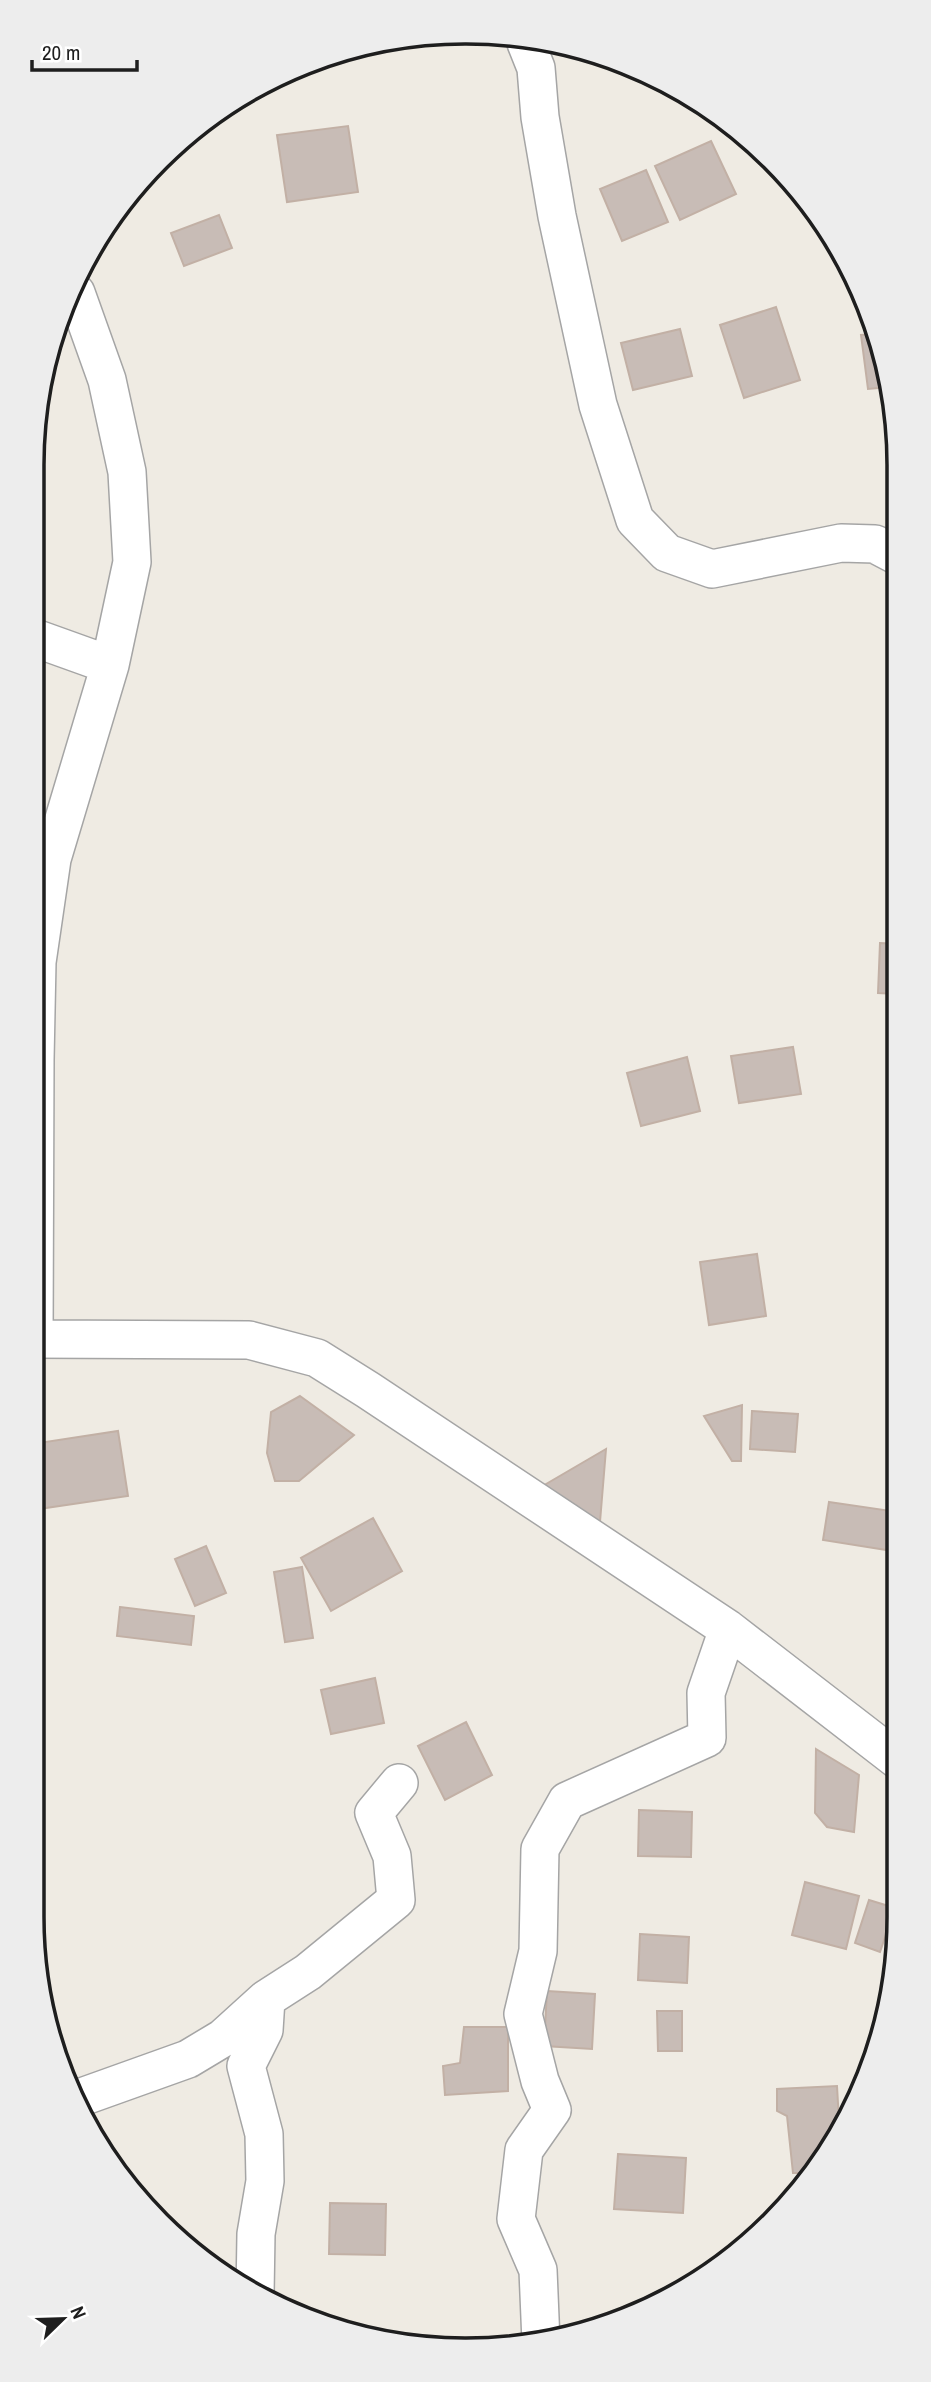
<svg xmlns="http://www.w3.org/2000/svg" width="931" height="2382" font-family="'Archivo Narrow',sans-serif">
	<rect width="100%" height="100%" fill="#efebe3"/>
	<path fill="#c8bcb6" stroke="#c2b0a5" stroke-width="2" d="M 348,126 L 358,192 L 287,202 L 277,135 Z
		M 711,141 L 736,194 L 680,220 L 655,166 Z
		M 646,170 L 668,222 L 622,241 L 600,189 Z
		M 219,215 L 232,248 L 184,266 L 171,233 Z
		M 776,307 L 800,380 L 744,398 L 720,325 Z
		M 680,329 L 692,376 L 633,390 L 621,343 Z
		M 873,334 L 889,387 L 868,389 L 861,335 Z
		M 880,943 L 897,944 L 897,994 L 878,993 Z
		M 793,1047 L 801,1094 L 739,1103 L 731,1056 Z
		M 687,1057 L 700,1111 L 641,1126 L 627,1073 Z
		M 757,1254 L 766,1316 L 709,1325 L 700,1262 Z
		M 300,1396 L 354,1435 L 299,1481 L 275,1481 L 267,1453 L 271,1412 Z
		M 742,1405 L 741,1461 L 732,1461 L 704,1416 Z
		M 752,1411 L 798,1414 L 795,1452 L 750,1449 Z
		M 118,1431 L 128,1496 L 32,1510 L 32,1444 Z
		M 606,1449 L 600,1522 L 597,1541 L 529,1494 Z
		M 829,1502 L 898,1512 L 899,1552 L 823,1540 Z
		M 373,1518 L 402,1571 L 331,1611 L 301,1558 Z
		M 206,1546 L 226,1593 L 195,1606 L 175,1559 Z
		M 302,1567 L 313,1638 L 285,1642 L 274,1572 Z
		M 120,1607 L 194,1616 L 191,1645 L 117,1636 Z
		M 375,1678 L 384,1723 L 331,1734 L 321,1690 Z
		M 466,1722 L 492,1775 L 445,1800 L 418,1746 Z
		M 816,1749 L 859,1775 L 854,1832 L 827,1827 L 815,1813 Z
		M 639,1810 L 692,1812 L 691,1857 L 638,1856 Z
		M 805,1882 L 859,1896 L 846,1949 L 792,1935 Z
		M 869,1900 L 895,1908 L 880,1952 L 855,1943 Z
		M 640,1934 L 689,1937 L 687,1983 L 638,1980 Z
		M 547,1991 L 595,1994 L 592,2049 L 544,2046 Z
		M 657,2011 L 682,2011 L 682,2051 L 658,2051 Z
		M 464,2027 L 508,2027 L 508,2091 L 445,2095 L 443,2066 L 460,2063 Z
		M 837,2086 L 839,2121 L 814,2173 L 793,2173 L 787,2116 L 777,2111 L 777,2089 Z
		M 618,2154 L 686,2158 L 683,2213 L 614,2209 Z
		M 330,2203 L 386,2204 L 385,2255 L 329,2254 Z"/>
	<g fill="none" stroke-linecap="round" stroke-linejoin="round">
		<g stroke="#a5a5a5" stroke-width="40">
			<path id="street" d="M 526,43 L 536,68 L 540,117 L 557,216 L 598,405 L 635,520 L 667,553 L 712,569 L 841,543 L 875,544 L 896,555
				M 32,637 L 110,665
				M 32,1339 L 249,1340 L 317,1358 L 368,1390 L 728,1629 L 899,1761
				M 34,1339 L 35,1060 L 37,962 L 52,859 L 110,665 L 132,562 L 127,472 L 107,380 L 76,293
				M 79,2098 L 188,2059 L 223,2038 L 266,1999
				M 255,2295 L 256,2234 L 265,2181 L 264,2134 L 246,2066 L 264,2030 L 266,1999 L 308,1972 L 396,1900 L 392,1856 L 374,1813 L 399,1783
				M 541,2342 L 538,2270 L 516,2219 L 524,2150 L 552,2110 L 540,2081 L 523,2014 L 538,1951 L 540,1849 L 567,1801 L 707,1738 L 706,1693 L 728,1629"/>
		</g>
		<use href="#street" stroke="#fff" stroke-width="37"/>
	</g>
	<path d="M0 0H931V2382H0ZM465 44H466A421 421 0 0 1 887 465V1917A421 421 0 0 1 466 2338H465A421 421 0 0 1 44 1917V465A421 421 0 0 1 465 44Z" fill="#ededed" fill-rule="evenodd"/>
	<path fill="none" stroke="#1e1e1e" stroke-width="3.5" d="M465 44H466A421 421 0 0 1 887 465V1917A421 421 0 0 1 466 2338H465A421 421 0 0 1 44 1917V465A421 421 0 0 1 465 44Z"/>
	<g transform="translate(63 2319) rotate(67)" stroke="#ffffff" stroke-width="5" paint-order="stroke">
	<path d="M0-5L12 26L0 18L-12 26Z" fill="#1e1e1e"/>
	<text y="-10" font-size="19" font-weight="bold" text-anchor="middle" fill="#1e1e1e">N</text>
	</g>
	<path d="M32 60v10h105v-10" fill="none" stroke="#1e1e1e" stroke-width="3.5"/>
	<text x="42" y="60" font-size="21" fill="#1e1e1e" stroke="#ffffff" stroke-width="5" paint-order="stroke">20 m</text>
</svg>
